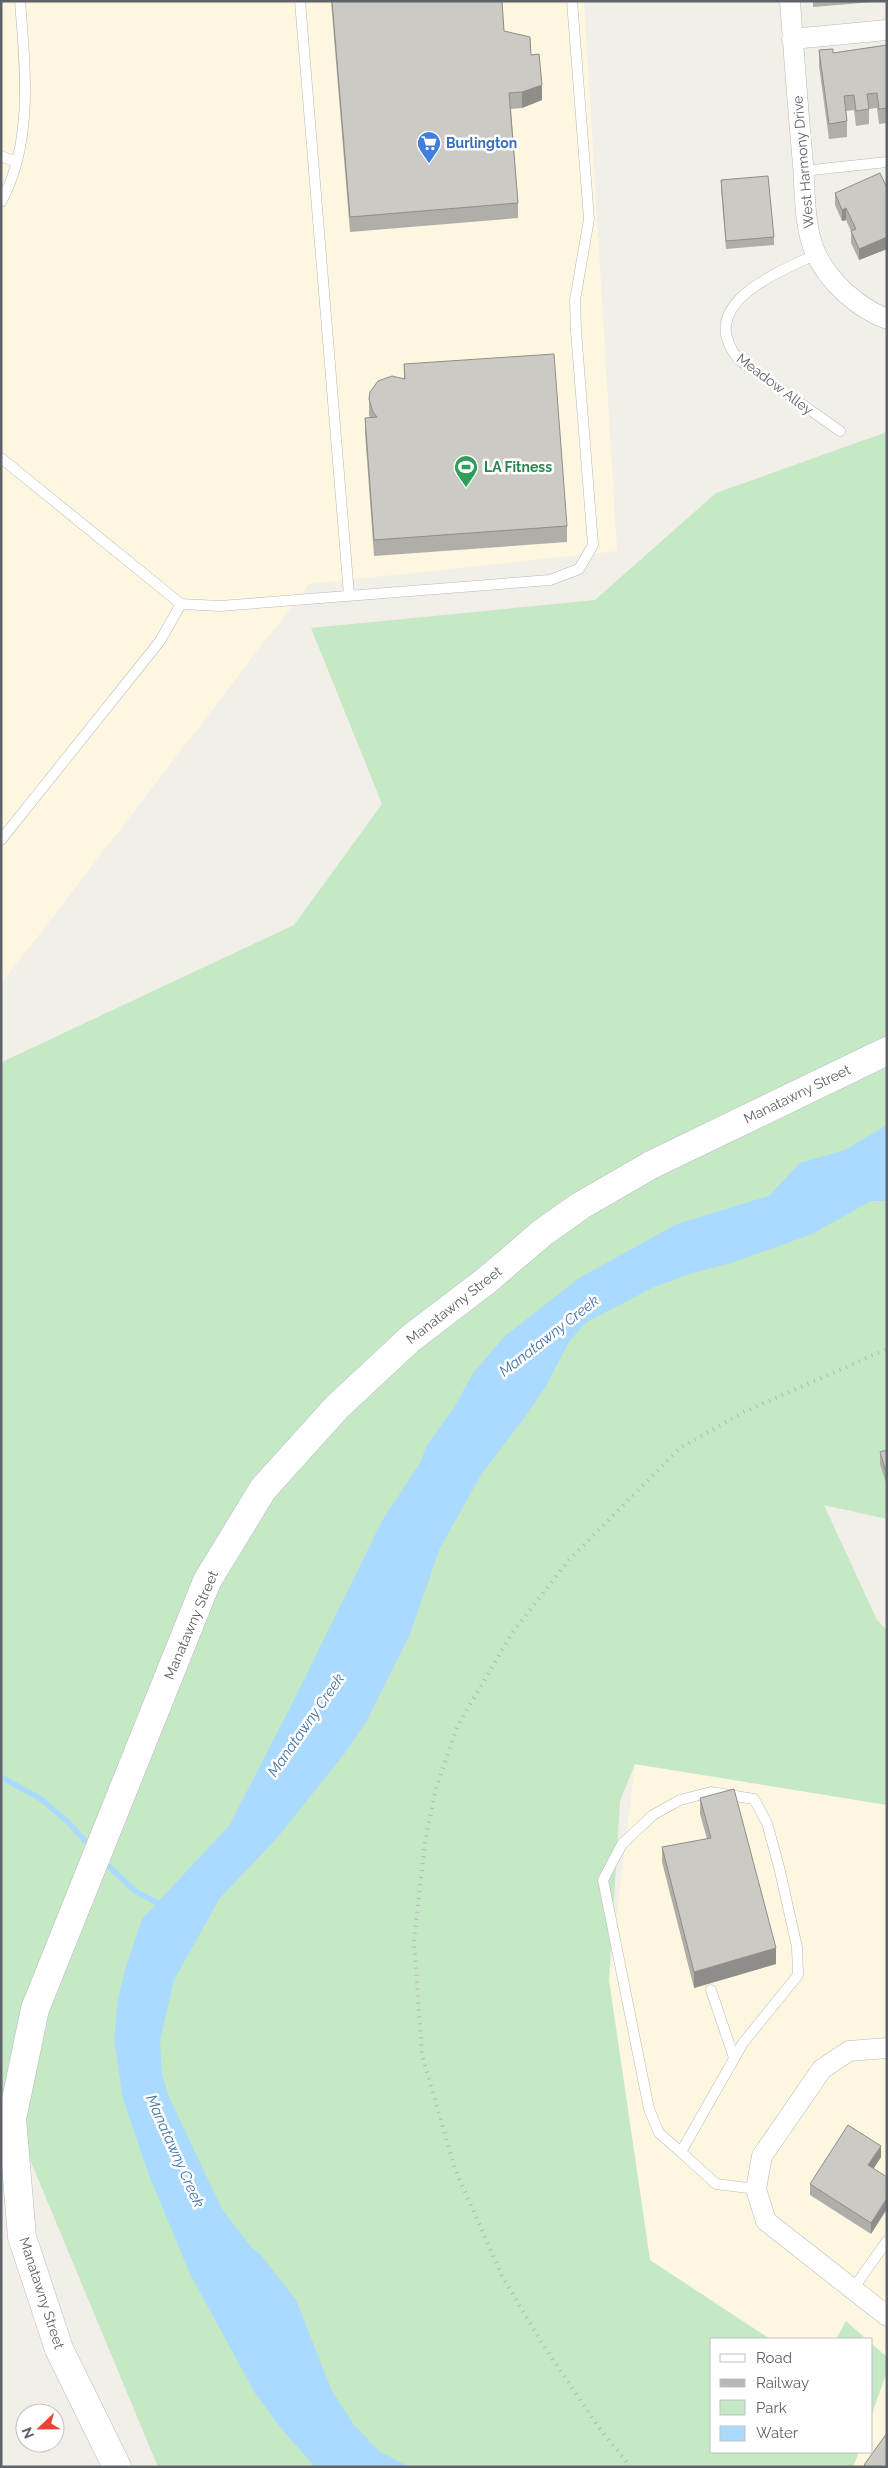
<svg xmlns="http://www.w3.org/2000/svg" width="888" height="2468" font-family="Raleway,sans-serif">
	<rect width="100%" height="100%" fill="#f1efe8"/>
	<path fill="#fef7e0" d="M 1,1 L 584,1 L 617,551 L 309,584 L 1,984 Z
		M 635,1764 L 887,1805 L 887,2357 L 872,2344 L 872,2339 L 866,2339 L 846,2321 L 836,2339 L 770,2339 L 650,2260 L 609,1980 Z
		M 887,2371 L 887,2467 L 853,2467 L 859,2452 L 872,2452 L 872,2414 Z"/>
	<path fill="#c5e8c5" d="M 887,432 L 887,1519 L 824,1505 L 877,1620 L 887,1630 L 887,1805 L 635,1764 L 620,1801 L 609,1980 L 650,2260 L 770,2339 L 712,2339 L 712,2452 L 859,2452 L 853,2467 L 158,2467 L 1,2090 L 1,1066 L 4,1061 L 294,925 L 382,804 L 311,628 L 595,600 L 716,493 Z
		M 846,2321 L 866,2339 L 836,2339 Z
		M 872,2344 L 887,2357 L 887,2371 L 872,2414 Z"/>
	<path fill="#aadaff" d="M 887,1125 L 887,1201 L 871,1201 L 812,1234 L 731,1263 L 693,1273 L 654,1287 L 585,1323 L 569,1342 L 546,1386 L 527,1414 L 481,1475 L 440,1548 L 410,1634 L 366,1722 L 345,1753 L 277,1838 L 220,1898 L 174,1980 L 160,2041 L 162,2075 L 169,2097 L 222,2209 L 251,2247 L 261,2255 L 296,2300 L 332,2391 L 354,2425 L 379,2451 L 410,2467 L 315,2467 L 280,2427 L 255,2393 L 190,2274 L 147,2170 L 123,2099 L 114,2040 L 118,1999 L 126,1967 L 142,1919 L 229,1826 L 292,1704 L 382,1521 L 420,1463 L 427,1445 L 452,1411 L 474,1372 L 505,1336 L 579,1278 L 677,1224 L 769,1196 L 800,1163 L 845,1150 Z"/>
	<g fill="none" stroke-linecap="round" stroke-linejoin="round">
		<path stroke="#aadaff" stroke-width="5.5" d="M 1,1777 L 41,1799 L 68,1822 L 85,1841
			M 103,1861 L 135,1891 L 163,1906"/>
		<g stroke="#b5b8bc" stroke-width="11">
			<path id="lane" d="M 300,1 L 349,595
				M 1,156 L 16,162
				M 803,171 L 887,162
				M 1,202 C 34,142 25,67 20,1
				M 816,254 C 778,273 693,304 739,360 L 840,431
				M 1,458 L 181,604 L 220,606 L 550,580 L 579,569 L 593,545 L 576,331 L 575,300 L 589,219 L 572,1
				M 1,840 L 160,641 L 181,604
				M 711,1990 L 734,2058
				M 681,2152 L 659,2133 L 649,2109 L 603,1880 L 622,1844 L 653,1815 L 680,1800 L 711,1792 L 754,1799 L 767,1823 L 779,1867 L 797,1947 L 798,1975 L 743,2043 L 681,2152 L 716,2184 L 756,2189
				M 853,2289 L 887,2241"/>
		</g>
		<g stroke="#b5b8bc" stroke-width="21">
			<path id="street" d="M 790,1 C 794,55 798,110 803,164 C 805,190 804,230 816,254 C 829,282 858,308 887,319
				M 792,39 L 887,30
				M 887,2048 L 849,2051 L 822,2069 L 762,2156 L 756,2189 L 766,2221 L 887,2316"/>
		</g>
		<g stroke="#b6babf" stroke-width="29">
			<path id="secondary" d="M 117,2467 L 59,2349 L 22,2237 L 12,2119 L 35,2009 L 207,1581 L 263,1489 L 337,1407 L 411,1338 L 487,1280 L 542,1233 L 580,1206 L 651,1165 L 887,1051"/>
		</g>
		<use href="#lane" stroke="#fff" stroke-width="10"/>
		<use href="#street" stroke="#fff" stroke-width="20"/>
		<use href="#secondary" stroke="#fff" stroke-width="28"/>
		<path stroke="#b6b7b8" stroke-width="4" stroke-dasharray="1 6" stroke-linecap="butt" d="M 631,2467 L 602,2432 L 543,2345 L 502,2276 L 455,2169 L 422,2055 L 414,1941 L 425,1842 L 436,1788 L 457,1727 L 512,1633 L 569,1560 L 680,1448 L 744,1412 L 887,1349"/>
	</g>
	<path fill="#afaea9" d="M 331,1 L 502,1 L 504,31 L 531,55 L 542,100 L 522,108 L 511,109 L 518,203 L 518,218 L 350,232 Z
		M 813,1 L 885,1 L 813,7 Z
		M 887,45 L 887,123 L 879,124 L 877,108 L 869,109 L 869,124 L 856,126 L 854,110 L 846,111 L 847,121 L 847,137 L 829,139 L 819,66 L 819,50 L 833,53 Z
		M 721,180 L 774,237 L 774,245 L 726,249 L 721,188 Z
		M 887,188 L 887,249 L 859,260 L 851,243 L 851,231 L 846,220 L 842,221 L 835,205 L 835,193 Z
		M 404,364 L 567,526 L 567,542 L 374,556 L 365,433 L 365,418 L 370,418 L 369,415 L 369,399 L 404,379 Z
		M 887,1450 L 887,1486 L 880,1464 L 880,1452 Z
		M 700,1798 L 776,1964 L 694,1988 L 662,1862 L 662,1847 L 707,1839 L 700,1814 Z
		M 881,2157 L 874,2168 L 871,2234 L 810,2195 L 810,2184 Z"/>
	<path fill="#8f8d8a" d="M 542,85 L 542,100 L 522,108 L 522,92 Z
		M 846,208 L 846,220 L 842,221 L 842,210 Z
		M 887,237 L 887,249 L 859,260 L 859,249 Z
		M 776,1948 L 776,1964 L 694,1988 L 694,1972 Z
		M 881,2146 L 881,2157 L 868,2177 L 868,2165 Z
		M 887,2198 L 887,2209 L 871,2234 L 871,2223 Z"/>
	<path fill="#cccac5" stroke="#8f8d8a" d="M 332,1 L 502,1 L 504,31 L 530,37 L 531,55 L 539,54 L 542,85 L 522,92 L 509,93 L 518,203 L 350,217 Z
		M 887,45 L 887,108 L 879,109 L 877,93 L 867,94 L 869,109 L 856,111 L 854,95 L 844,96 L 847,121 L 829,124 L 819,50 L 833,49 L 833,53 Z
		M 880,173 L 887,188 L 887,237 L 859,249 L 851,231 L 856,229 L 846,208 L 842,210 L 835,193 Z
		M 768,176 L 774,237 L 726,241 L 721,180 Z
		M 554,354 L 567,526 L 374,540 L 365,418 L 377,417 L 373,412 L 369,399 L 370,392 L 378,381 L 392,376 L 405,379 L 404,364 Z
		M 887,1450 L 887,1475 L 880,1452 Z
		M 734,1789 L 776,1948 L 694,1972 L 662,1847 L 711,1838 L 700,1798 Z
		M 848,2125 L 881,2146 L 868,2165 L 887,2177 L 887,2198 L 871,2223 L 810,2184 Z
		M 887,2433 L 887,2467 L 867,2467 L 864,2465 Z"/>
	<defs>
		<g id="supermarket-pin" transform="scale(1.25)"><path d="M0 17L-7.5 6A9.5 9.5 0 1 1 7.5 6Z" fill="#3f7fe0" stroke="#fff"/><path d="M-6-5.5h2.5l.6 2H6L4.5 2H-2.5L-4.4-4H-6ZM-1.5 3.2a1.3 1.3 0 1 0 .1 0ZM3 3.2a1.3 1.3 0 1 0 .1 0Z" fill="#fff"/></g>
		<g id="stadium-pin" transform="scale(1.25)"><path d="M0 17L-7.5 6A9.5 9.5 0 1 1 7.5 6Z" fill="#2e9e5b" stroke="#fff"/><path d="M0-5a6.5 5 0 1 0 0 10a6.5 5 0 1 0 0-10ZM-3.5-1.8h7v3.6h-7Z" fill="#fff"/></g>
	</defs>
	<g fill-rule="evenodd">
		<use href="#supermarket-pin" x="429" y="143"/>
		<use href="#stadium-pin" x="466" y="467"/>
	</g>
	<g text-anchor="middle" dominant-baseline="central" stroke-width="5" stroke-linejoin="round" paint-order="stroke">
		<g font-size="14" font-weight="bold" fill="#366cbe" stroke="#fff" text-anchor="start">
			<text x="446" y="143">Burlington</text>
		</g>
		<g font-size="14" fill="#5f6368" stroke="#fff">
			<text transform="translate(803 162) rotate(-95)">West Harmony Drive</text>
			<text transform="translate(775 384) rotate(37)">Meadow Alley</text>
			<text transform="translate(797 1094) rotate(-26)">Manatawny Street</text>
			<text transform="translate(454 1305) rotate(-38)">Manatawny Street</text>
			<text transform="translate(191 1625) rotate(-67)">Manatawny Street</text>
			<text transform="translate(42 2293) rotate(72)">Manatawny Street</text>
		</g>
		<g font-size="14" font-weight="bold" fill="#27864d" stroke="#fff" text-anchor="start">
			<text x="484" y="467">LA Fitness</text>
		</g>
		<g font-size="15" font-style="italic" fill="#4174aa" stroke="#fff">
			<text transform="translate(549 1336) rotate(-38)">Manatawny Creek</text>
			<text transform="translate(306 1725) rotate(-55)">Manatawny Creek</text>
			<text transform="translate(175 2151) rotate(66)">Manatawny Creek</text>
		</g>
	</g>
	<rect width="888" height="2468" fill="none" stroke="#5f6368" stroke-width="5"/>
	<rect x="710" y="2338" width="162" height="115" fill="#ffffff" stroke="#bfc1c3"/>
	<rect x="720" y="2354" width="25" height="8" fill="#ffffff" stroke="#bfc1c3"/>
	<text x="756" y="2363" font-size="15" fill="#5f6368">Road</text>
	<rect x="720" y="2379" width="25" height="8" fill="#b6b7b8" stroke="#bfc1c3"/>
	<text x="756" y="2388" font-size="15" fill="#5f6368">Railway</text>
	<rect x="720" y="2400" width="25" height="15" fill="#c5e8c5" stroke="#bfc1c3"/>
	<text x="756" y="2413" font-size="15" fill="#5f6368">Park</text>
	<rect x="720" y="2426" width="25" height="15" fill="#aadaff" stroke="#bfc1c3"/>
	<text x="756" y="2438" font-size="15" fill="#5f6368">Water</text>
	<g transform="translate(40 2428) rotate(248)"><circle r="24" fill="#ffffff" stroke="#bfc1c3"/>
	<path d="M0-4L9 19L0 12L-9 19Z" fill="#ea4335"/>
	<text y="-8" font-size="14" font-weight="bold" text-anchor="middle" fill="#5f6368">N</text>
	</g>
</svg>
